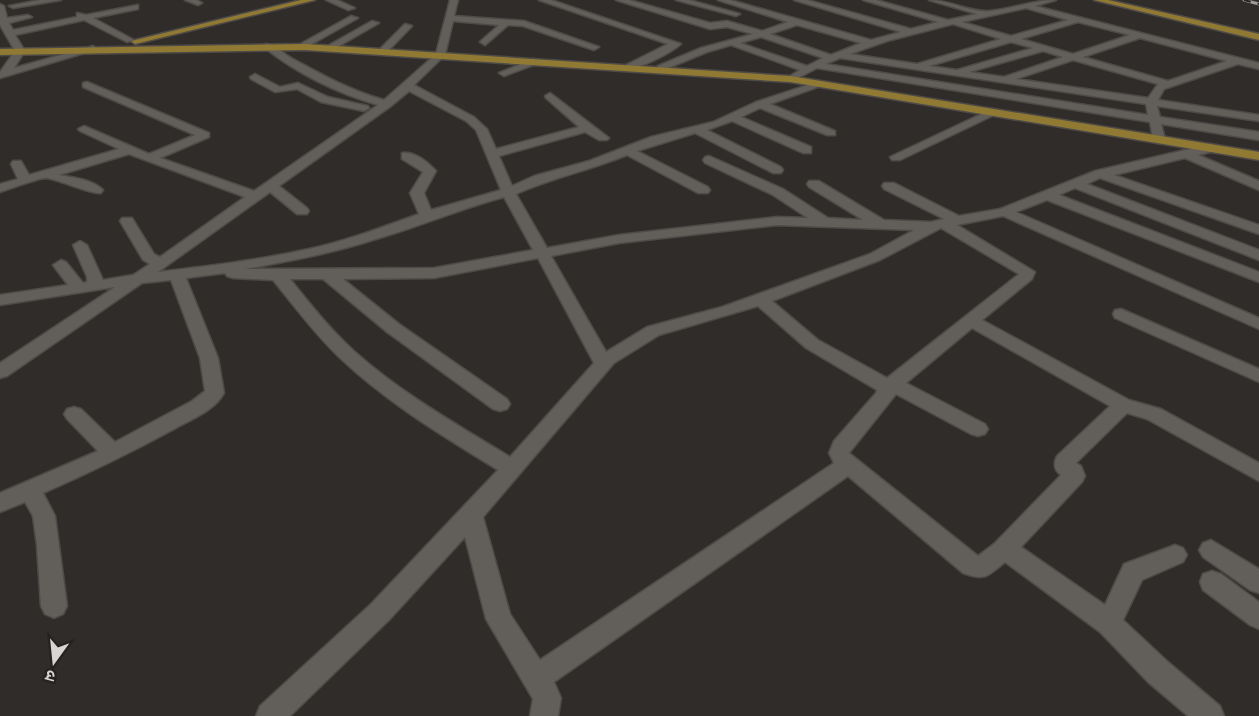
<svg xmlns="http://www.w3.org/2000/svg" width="1259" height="716" font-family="'Nunito Sans','Noto Sans Devanagari',sans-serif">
	<rect width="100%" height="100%" fill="#302c29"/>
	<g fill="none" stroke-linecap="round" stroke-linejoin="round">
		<g stroke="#4e4a47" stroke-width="3">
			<path id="minor" d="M 40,0 L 61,0 L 13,8 L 9,6 Z
				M 185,0 L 197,0 L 202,3 L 198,5 Z
				M 326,0 L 337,0 L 355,8 L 348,10 Z
				M 450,0 L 458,0 L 454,16 L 524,21 L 599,47 L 594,50 L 523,26 L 508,25 L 485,45 L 480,42 L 482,40 L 499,25 L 453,21 L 445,55 L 414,85 L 474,117 L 487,129 L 496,149 L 579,127 L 546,98 L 545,96 L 550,93 L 609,138 L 607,140 L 599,140 L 585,132 L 499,156 L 512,186 L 534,176 L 589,161 L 651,137 L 713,122 L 756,102 L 817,82 L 826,84 L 770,104 L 835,131 L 835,135 L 827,135 L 760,108 L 741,117 L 811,147 L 811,153 L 803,153 L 732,121 L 707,130 L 781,167 L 783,170 L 781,173 L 773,173 L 695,133 L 637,151 L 708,187 L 710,190 L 708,193 L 698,193 L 627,155 C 590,170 552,178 516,194 L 547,248 L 619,235 L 777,217 L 808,218 L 773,195 L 705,163 L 703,160 L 705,157 L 709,156 L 783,189 L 828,218 L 863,220 L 809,187 L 807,184 L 809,181 L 819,181 L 884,220 L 931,222 L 944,219 L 884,189 L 882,186 L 884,183 L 894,183 L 959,216 L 1000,209 L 1095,171 L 1211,144 L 1217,148 L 1215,151 L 1198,155 L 1259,181 L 1259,190 L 1185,158 L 1114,175 L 1259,225 L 1259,234 L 1100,178 L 1087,184 L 1259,250 L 1259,260 L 1075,188 L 1059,195 L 1259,272 L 1259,282 L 1047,200 L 1016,212 L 1259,318 L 1259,329 L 1003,216 L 957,225 L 1035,272 L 1032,279 L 982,320 L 1129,400 L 1161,409 L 1259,463 L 1259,481 L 1147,419 L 1127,413 L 1076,463 L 1081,466 L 1085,476 L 1082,482 L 1021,547 L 1105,605 L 1124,564 L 1175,545 L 1183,548 L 1187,555 L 1183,562 L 1142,580 L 1123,620 L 1168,662 L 1220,706 L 1224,716 L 1188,716 L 1148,682 L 1100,632 L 1005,562 C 987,577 985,581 963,573 L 848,476 L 554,682 L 561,698 L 558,716 L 530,716 L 533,699 L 486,619 L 465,537 L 389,620 L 290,716 L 256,716 L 260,706 L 371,604 L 498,470 C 443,436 386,402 339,357 C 315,334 294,306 273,280 L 233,278 L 227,276 L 225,273 L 186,278 L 218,358 L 224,393 C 215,410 192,419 176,428 C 132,452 89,473 43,493 L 55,516 L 67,606 L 63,614 L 54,618 L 45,614 L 41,606 L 37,545 L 33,516 L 25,502 L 0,512 L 0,493 L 98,451 L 67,419 L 64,414 L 67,409 L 74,407 L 81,409 L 115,442 L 192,401 L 205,391 L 200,358 L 171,280 L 142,283 L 7,376 L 0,378 L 0,363 L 115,287 L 0,305 L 0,295 L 68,285 L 53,265 L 61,260 L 66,262 L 83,283 L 87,282 L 87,277 L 73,245 L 80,241 L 87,245 L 103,280 L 133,275 L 150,264 L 143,260 L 120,221 L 122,218 L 132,218 L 154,254 L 160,257 L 245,197 L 129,154 L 59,175 C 74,178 92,179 103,190 L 101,193 C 92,195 58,179 46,178 C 38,178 10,189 0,192 L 0,184 L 18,179 L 11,164 L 13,161 L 21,161 L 29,175 L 119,149 L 80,131 L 78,129 L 84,126 L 149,154 L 195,135 L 83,87 L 83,83 L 87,82 L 209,133 L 209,137 L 160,158 L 254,191 L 378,105 C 337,93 298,74 265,48 L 265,44 C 275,43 284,55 293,59 C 323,75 351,91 384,100 L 436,54 ZM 409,91 L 466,121 L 476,130 L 501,190 L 431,210 L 424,193 L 436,171 C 428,162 414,151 402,153 L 402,159 L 423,172 L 410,193 L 419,214 C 383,227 346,241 309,249 C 259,260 208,266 158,272 L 270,192 L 297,214 L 307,214 L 309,211 L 307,208 L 279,186 L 391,106 ZM 504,197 L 533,250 L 434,268 L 245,269 C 290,261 333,253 376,239 C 420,226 460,209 504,197 ZM 777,225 L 914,230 L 870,254 L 722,307 L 647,327 L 606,352 L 551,256 L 619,243 ZM 941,228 L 1019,274 L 887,378 L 818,340 L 772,301 L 880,260 ZM 538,258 L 594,363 L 510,457 C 456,424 401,393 354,351 C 330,329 310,304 290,279 L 323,279 L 387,332 L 493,409 L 500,411 L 507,409 L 510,404 L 507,399 L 399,324 L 343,279 L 434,278 ZM 758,306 L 806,348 L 877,390 L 876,393 L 834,441 L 829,453 L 834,463 L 540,660 L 510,614 L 483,517 L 614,363 L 659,335 ZM 972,328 L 1110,406 L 1057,456 C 1053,464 1054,470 1061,475 L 994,544 L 978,556 L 849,453 L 896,394 L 971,434 L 978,436 L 985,434 L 988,429 L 985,424 L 906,383 Z
				M 539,0 L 551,0 L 681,44 C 671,53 638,70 626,69 L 626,65 L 668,44 Z
				M 616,0 L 629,0 L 710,23 L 727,21 L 762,31 L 788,22 L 718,0 L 730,0 L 871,40 L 901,32 L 794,0 L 807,0 L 911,29 L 938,22 L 863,0 L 876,0 L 948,20 L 977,14 L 929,0 C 949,0 972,13 990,11 C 1012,9 1033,0 1056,0 L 1035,6 L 1259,63 L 1259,69 L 1238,64 L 1164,89 L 1158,100 L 1259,115 L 1259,121 L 1157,106 L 1160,117 L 1259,132 L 1259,140 L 1161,124 L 1165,139 L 1159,143 L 1153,139 L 1150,122 L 817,68 L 790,82 L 785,79 L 800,70 L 731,45 L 707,52 L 661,71 L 656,68 L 658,66 L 701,48 L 753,34 L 727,27 L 710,29 ZM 1026,8 L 1068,20 L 1011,36 L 962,22 ZM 1078,22 L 1130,35 L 1073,54 L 1021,39 ZM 953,24 L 1001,39 L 917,64 L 850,54 L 887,41 ZM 797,25 L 861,43 L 831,55 L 770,34 ZM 761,37 L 823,58 L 807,66 L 740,43 ZM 1140,38 L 1227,61 L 1168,81 L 1083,57 ZM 1011,42 L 1033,48 L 957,70 L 929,66 ZM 1043,51 L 1063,57 L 1004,77 L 969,72 ZM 840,58 L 1146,104 L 1148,115 L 826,64 ZM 1073,60 L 1158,84 L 1148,98 L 1016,79 Z
				M 676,0 L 689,0 L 740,14 L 736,16 Z
				M 0,4 L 4,6 L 7,18 L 28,15 L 32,17 L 9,23 L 13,30 L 77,17 L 77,13 L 86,15 L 138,5 L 138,9 L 93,18 L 134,40 L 127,42 L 84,20 L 15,35 L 25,51 L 14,68 L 93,46 L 98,49 L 0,78 L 0,72 L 15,51 L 0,25 Z
				M 351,16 L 358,18 L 303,49 L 295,47 Z
				M 372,21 L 379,23 L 332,50 L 324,48 Z
				M 405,24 L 412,26 L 386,53 L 380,53 L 380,49 Z
				M 533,59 L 536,60 L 536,64 L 504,76 L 499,73 Z
				M 255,74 L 280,87 L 298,83 L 328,97 L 368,106 L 369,108 L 364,111 L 321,102 L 297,89 L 275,92 L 251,79 L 250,77 Z
				M 992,109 L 996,110 L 996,114 L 900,160 L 892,160 L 890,157 Z
				M 1121,309 L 1259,369 L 1259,382 L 1115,318 L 1113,314 L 1115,310 Z
				M 1211,540 L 1259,569 L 1259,593 L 1250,590 L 1203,557 L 1199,550 L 1203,543 Z
				M 1212,571 L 1221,574 L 1259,602 L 1259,629 L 1250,625 L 1203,590 L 1200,582 L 1203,574 Z"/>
		</g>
		<g stroke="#4e4a47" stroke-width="3">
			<path id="major" d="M 301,0 L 315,0 L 135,44 L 131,41 Z
				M 1094,0 L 1108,0 L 1259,34 L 1259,40 Z
				M 305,44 L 790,76 L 1259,152 L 1259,160 L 790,82 L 305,50 L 0,55 L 0,49 Z"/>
		</g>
		<use href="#minor" fill="#625e5a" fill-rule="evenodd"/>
		<use href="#major" fill="#907932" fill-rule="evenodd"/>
		<g stroke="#9f9d9a" stroke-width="3">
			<path id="rail" d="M 1244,0 L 1259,4"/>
		</g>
		<use href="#rail" stroke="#26221f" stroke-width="2" stroke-dasharray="7" stroke-linecap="butt"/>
	</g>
	<g transform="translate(54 662) rotate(195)" stroke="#26221f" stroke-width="4.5" paint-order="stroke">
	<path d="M0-4.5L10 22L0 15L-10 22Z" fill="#d8d6d3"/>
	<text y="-9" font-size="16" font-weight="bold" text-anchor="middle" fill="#d8d6d3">उ</text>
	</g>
</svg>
